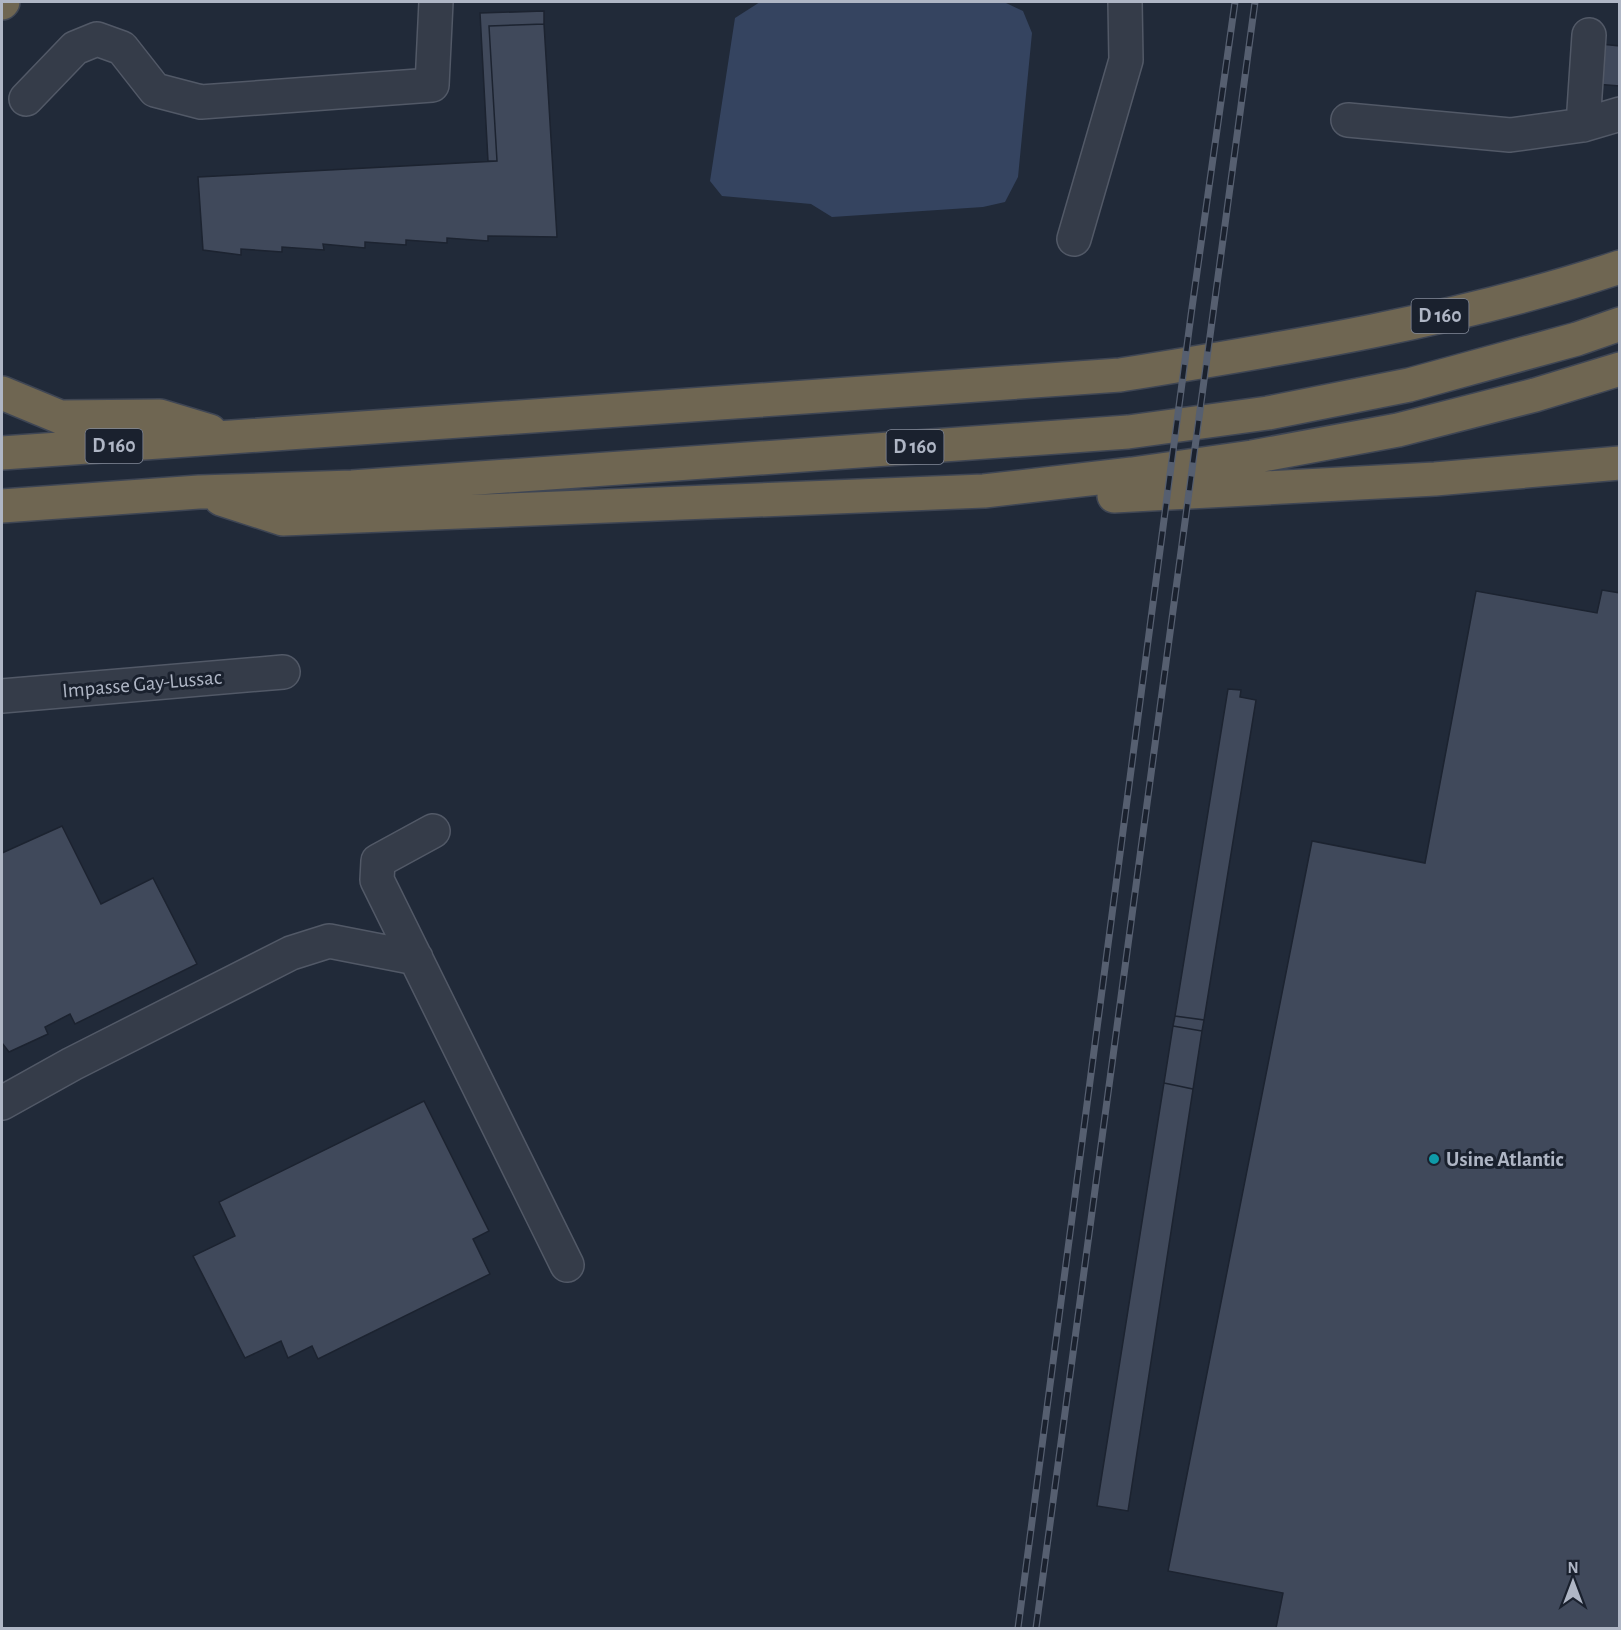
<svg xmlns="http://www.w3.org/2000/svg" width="1621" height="1630" font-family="'Alegreya Sans',sans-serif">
	<rect width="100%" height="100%" fill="#212a39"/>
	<path fill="#354460" d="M 760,2 L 1004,2 L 1023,11 L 1032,33 L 1018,177 L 1005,202 L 983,207 L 832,217 L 811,204 L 722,196 L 710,181 L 735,18 Z"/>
	<path fill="#40495b" stroke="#1c2330" stroke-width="1.5" d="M 544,11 L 544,24 L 489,26 L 497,161 L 488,161 L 480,13 Z
		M 544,24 L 557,237 L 488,236 L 488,241 L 447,238 L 447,243 L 406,240 L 406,245 L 365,242 L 365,248 L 323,244 L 324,250 L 282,247 L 282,252 L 241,249 L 241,255 L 203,250 L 198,177 L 497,161 L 489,26 Z
		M 1600,44 L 1620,46 L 1620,86 L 1595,84 Z
		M 1602,590 L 1620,593 L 1620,1628 L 1276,1628 L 1283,1593 L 1168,1571 L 1312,841 L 1425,863 L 1476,591 L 1597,613 Z
		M 1228,689 L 1241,690 L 1240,697 L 1256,700 L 1204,1020 L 1175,1016 Z
		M 62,826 L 101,904 L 153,878 L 197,964 L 75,1024 L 70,1014 L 45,1027 L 48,1034 L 9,1052 L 2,1043 L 2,853 Z
		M 1175,1016 L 1204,1020 L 1202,1031 L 1173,1026 Z
		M 1173,1026 L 1202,1031 L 1193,1089 L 1164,1083 Z
		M 1164,1083 L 1193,1089 L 1128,1511 L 1097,1506 Z
		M 424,1101 L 489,1231 L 473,1239 L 490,1274 L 318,1359 L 312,1346 L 288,1358 L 281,1341 L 245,1358 L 193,1256 L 235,1236 L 219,1202 Z"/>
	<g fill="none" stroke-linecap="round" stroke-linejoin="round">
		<g stroke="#525967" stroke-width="36">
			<path id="minor" d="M 26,99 L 75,48 L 97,39 L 122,48 L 155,90 L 201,102 L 432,85 L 436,2
				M 1348,120 L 1510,135 L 1583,125 L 1620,114
				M 1583,125 L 1589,35
				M 1074,239 L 1126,60 L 1125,2
				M 2,696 L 283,672
				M 433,831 L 378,861 L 377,880 L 567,1265
				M 2,1103 L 72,1064 L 291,953 L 329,941 L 416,958"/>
		</g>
		<g stroke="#3f4654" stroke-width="36">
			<path id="highway" d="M 2,3 L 3,2
				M 2,393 L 60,417 L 160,416 L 210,431
				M 2,453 L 1120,375 C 1288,348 1457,321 1620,267
				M 1114,496 L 1435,479 L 1620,463
				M 221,499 L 283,519 L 984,491 L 1132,474 L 1252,457 L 1398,430 L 1535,395 L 1620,369
				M 2,506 L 199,492 L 352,487 L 1128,432 L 1268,413 L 1409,385 L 1577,339 L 1620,324"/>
		</g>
		<use href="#minor" stroke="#353c49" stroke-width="33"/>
		<use href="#highway" stroke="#6f6652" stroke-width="33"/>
		<g stroke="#565f70" stroke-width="7">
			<path id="rail" d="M 1018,1628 L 1191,315 L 1235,2
				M 1036,1628 L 1255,2"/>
		</g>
		<use href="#rail" stroke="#1a212e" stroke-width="4.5" stroke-dasharray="14" stroke-linecap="butt"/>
	</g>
	<circle fill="#0f9aa8" stroke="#1a212e" stroke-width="2" cx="1434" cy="1159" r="6"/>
	<g text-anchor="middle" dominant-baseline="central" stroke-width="6" stroke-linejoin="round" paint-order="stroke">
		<g fill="#1a212e" stroke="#828998" stroke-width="1.5">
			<rect x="1411.5" y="299" width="57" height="34" rx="4.5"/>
			<rect x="85.5" y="429" width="57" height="34" rx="4.5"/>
			<rect x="886.5" y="430" width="57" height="34" rx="4.5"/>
		</g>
		<g font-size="20" font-weight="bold" fill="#afb6c5">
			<text x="1440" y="316">D 160</text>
			<text x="114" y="446">D 160</text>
			<text x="915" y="447">D 160</text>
		</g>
		<g font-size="21" fill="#afb6c5" stroke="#1a212e">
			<text transform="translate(142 684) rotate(-5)">Impasse Gay-Lussac</text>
		</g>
		<g font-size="21" font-weight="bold" fill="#afb6c5" stroke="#1a212e" text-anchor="start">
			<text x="1446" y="1159">Usine Atlantic</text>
		</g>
	</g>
	<rect width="1621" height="1630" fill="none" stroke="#afb6c5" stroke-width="6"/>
	<g transform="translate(1573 1582)" stroke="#1a212e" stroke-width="4.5" paint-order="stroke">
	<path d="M0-4.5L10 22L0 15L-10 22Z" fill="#afb6c5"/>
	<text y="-9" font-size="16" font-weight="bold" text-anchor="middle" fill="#afb6c5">N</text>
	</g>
</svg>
